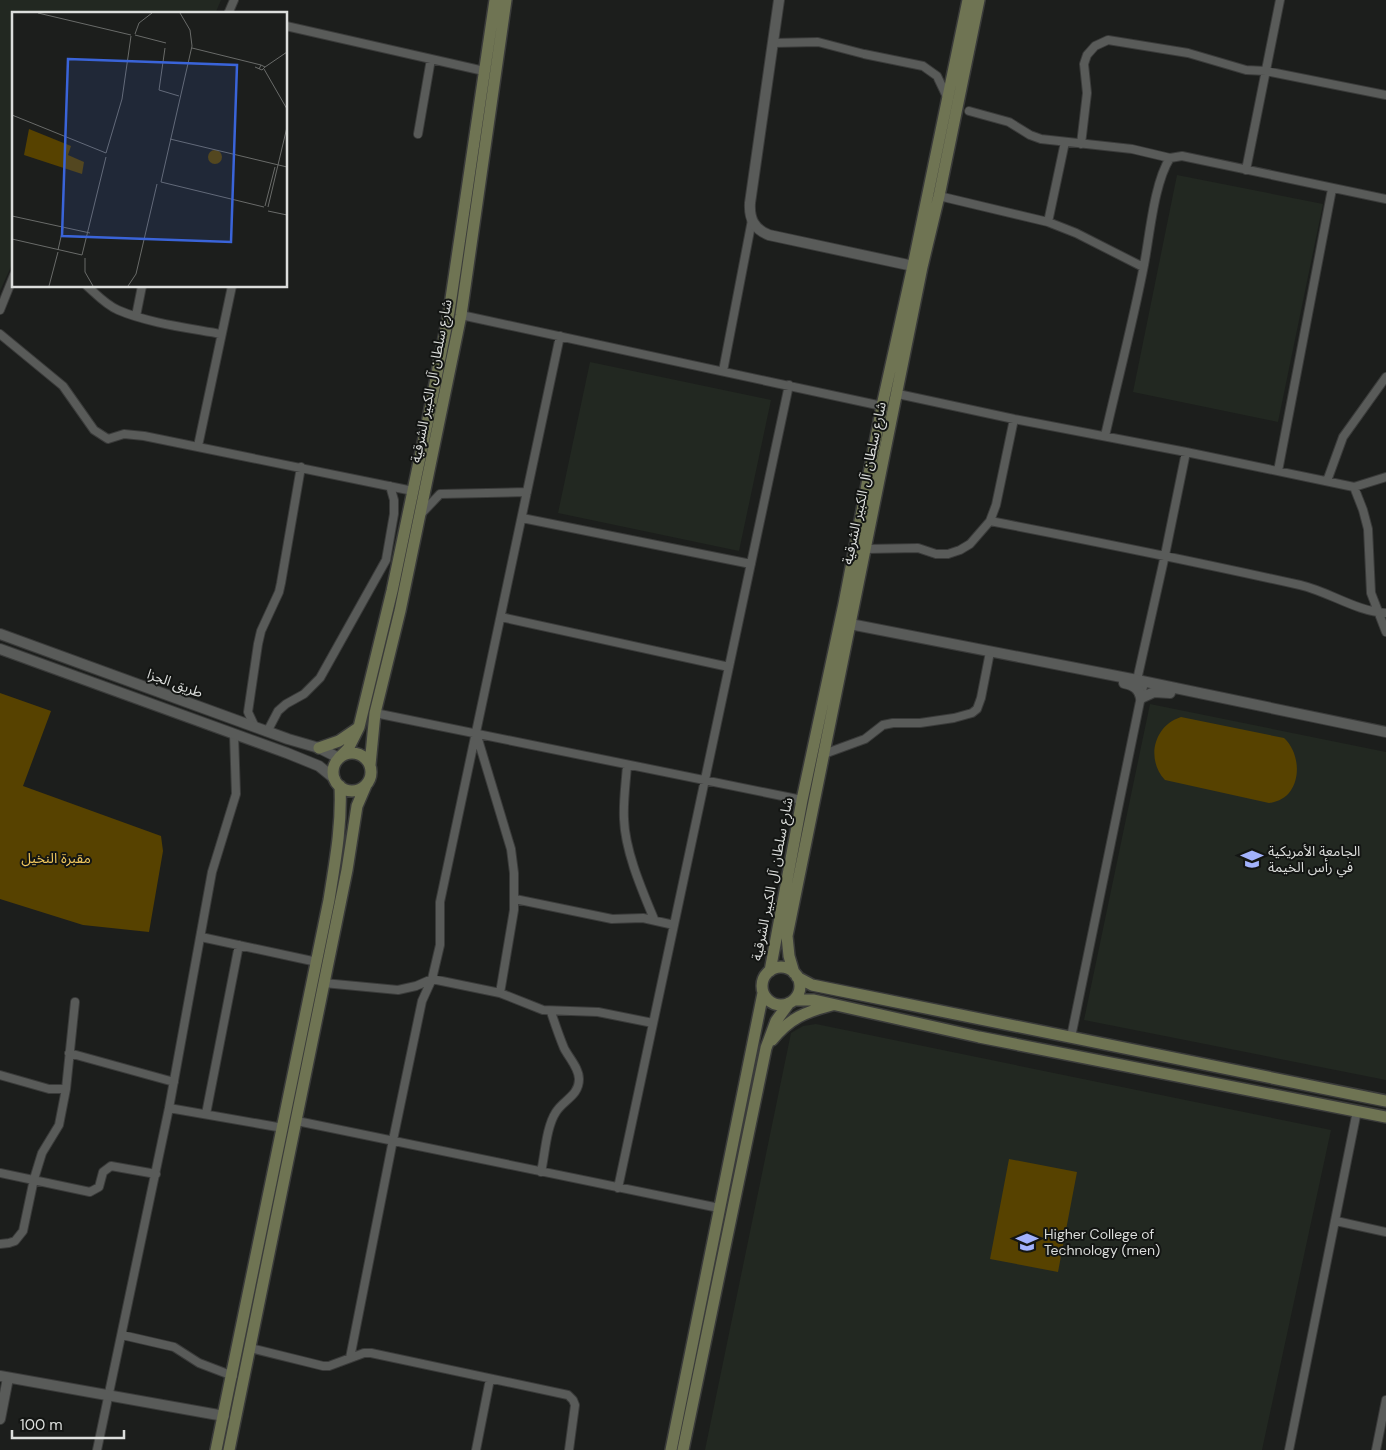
<svg xmlns="http://www.w3.org/2000/svg" width="1386" height="1450" font-family="'DM Sans','Noto Sans Arabic',sans-serif">
	<rect width="100%" height="100%" fill="#1c1e1c"/>
	<path fill="#222821" d="M 0,0 L 221,0 L 215,14 L 14,14 L 14,260 L 0,291 Z
		M 1177,175 L 1323,204 L 1278,422 L 1133,392 Z
		M 590,362 L 771,400 L 739,551 L 558,513 Z
		M 1150,704 L 1386,752 L 1386,1080 L 1084,1020 Z
		M 816,1024 L 1331,1130 L 1262,1450 L 705,1450 L 791,1033 L 803,1026 Z"/>
	<path fill="#574200" d="M 0,693 L 51,711 L 23,786 L 161,836 L 163,851 L 149,932 L 83,925 L 0,899 Z
		M 1181,717 L 1284,738 C 1304,756 1302,800 1269,803 L 1165,780 C 1146,760 1153,726 1181,717 Z
		M 1009,1159 L 1077,1172 L 1058,1272 L 990,1259 Z"/>
	<g fill="none" stroke-linecap="round" stroke-linejoin="round">
		<g stroke="#3a3b3a" stroke-width="10">
			<path id="minor" d="M 228,14 L 234,0
				M 286,26 L 484,71
				M 773,43 L 818,42 L 864,54 L 923,66 L 937,76 L 948,99
				M 969,111 L 1009,122 L 1030,135 L 1041,139 L 1132,149 L 1170,158 L 1182,156 L 1386,199
				M 418,134 L 431,59
				M 1081,144 L 1087,93 L 1084,64 L 1087,55 L 1095,46 L 1108,40 L 1188,53 L 1246,70 L 1266,71 L 1386,95
				M 1246,170 L 1280,0
				M 939,196 L 1048,222 L 1076,233 L 1143,267
				M 1048,222 L 1065,142
				M 87,286 C 97,295 106,305 118,310 C 148,323 189,328 221,334
				M 0,310 L 14,275
				M 461,315 L 882,406
				M 136,316 L 142,286
				M 0,334 L 63,386 L 94,430 L 108,439 L 124,434 L 144,436 L 413,491
				M 723,371 L 752,220
				M 898,394 L 1014,419 L 1186,452 L 1354,487 L 1386,477
				M 1105,436 C 1118,379 1133,322 1144,265 C 1150,234 1154,183 1170,158
				M 198,446 L 232,286
				M 1278,471 L 1332,189
				M 1327,481 L 1343,437 L 1386,377
				M 1354,487 L 1363,510 L 1368,529 L 1371,593 L 1386,632
				M 422,513 L 440,494 L 527,492
				M 522,518 L 751,564
				M 990,521 C 1093,541 1197,562 1300,585 C 1330,592 1355,611 1386,613
				M 866,549 L 918,548 L 936,554 L 948,554 L 960,550 L 970,544 L 990,521 L 996,505 L 1014,419
				M 501,617 L 729,667
				M 1137,680 L 1165,555 L 1186,452
				M 375,713 L 802,800
				M 255,727 L 248,712 L 258,644 L 261,631 L 279,592 L 281,583 L 301,467
				M 267,732 L 278,711 L 286,704 L 304,694 L 320,678 L 386,560 L 394,514 L 394,500 L 390,486
				M 477,736 L 511,849 L 514,873 L 514,910 L 500,993
				M 824,754 L 865,739 L 883,725 L 893,723 L 920,723 L 954,718 L 972,713 L 977,709 L 981,698 L 990,652
				M 627,765 C 626,782 623,801 624,819 C 625,851 642,890 654,919
				M 515,899 L 612,919 L 643,918 L 674,925
				M 201,937 L 317,962
				M 324,983 L 398,990 L 416,986 L 432,979 L 500,993 L 543,1010 L 598,1012 L 653,1023
				M 1071,1037 L 1144,682
				M 69,1053 L 174,1082
				M 0,1075 L 49,1089 L 66,1089
				M 169,1108 L 283,1128
				M 206,1114 L 239,945
				M 297,1121 L 719,1208
				M 541,1172 C 545,1155 546,1127 556,1112 C 563,1100 579,1096 579,1079 C 579,1068 569,1058 564,1048 C 559,1036 555,1024 551,1012
				M 0,1173 L 90,1192 L 99,1187 L 103,1172 L 111,1166 L 156,1174
				M 618,1188 L 789,385
				M 1336,1221 L 1386,1232
				M 0,1244 L 9,1243 L 15,1241 L 23,1231 L 34,1179 L 42,1153 L 59,1125 L 66,1089 L 75,1002
				M 122,1335 L 174,1347 L 199,1363 L 233,1376
				M 250,1348 L 323,1366 L 329,1366 L 364,1353 L 371,1353 L 568,1395 L 573,1400 L 575,1405 L 569,1450
				M 350,1358 L 393,1140 L 422,1001 L 432,979 L 440,945 L 440,902 L 560,336
				M 97,1450 L 169,1108 L 212,872 L 236,794 L 234,734
				M 476,1450 L 490,1379
				M 1289,1450 L 1357,1111
				M 1376,1450 L 1386,1400"/>
		</g>
		<g stroke="#3a3b3a" stroke-width="12">
			<path id="tertiary" d="M 779,0 L 750,203 C 749,219 754,229 769,235 L 913,266
				M 850,624 L 1137,680 L 1386,732
				M 0,634 L 288,739 L 319,748 L 339,758
				M 0,649 L 287,753 L 319,766 L 335,779
				M 1124,683 C 1133,685 1139,688 1141,698 L 1154,692 L 1170,693
				M 0,1376 L 224,1416
				M 0,1419 L 8,1378"/>
		</g>
		<g stroke="#3a3b3a" stroke-width="14">
			<path id="secondary" d="M 319,748 L 339,741 L 358,728
				M333 772a19 19 0 1 1 38 0a19 19 0 1 1-38 0Z
				M 339,758 L 348,749 L 359,727 L 392,591 L 428,419 L 449,312 L 495,0
				M 370,765 L 375,713 L 400,611 L 461,315 L 506,0
				M762 986a19 19 0 1 1 38 0a19 19 0 1 1-38 0Z
				M 770,971 L 802,800 L 844,604 L 882,406 L 913,266 L 968,0
				M 794,973 L 789,956 L 787,936 L 922,267 L 939,196 L 979,0
				M 797,977 L 812,985 L 1386,1101
				M 794,1000 L 814,1000 L 979,1037 L 1386,1117
				M 772,1040 C 790,1018 805,1012 832,1005
				M 216,1450 L 329,900 C 335,862 342,825 340,786
				M 229,1450 L 347,870 L 357,806 L 366,785
				M 671,1450 L 763,993
				M 683,1450 L 766,1048 L 776,1021 L 789,1003"/>
		</g>
		<use href="#minor" stroke="#595b59" stroke-width="8"/>
		<use href="#tertiary" stroke="#595b59" stroke-width="10"/>
		<use href="#secondary" stroke="#6f7453" stroke-width="11"/>
	</g>
	<defs>
		<g id="university-bare" transform="scale(1.725)"><path d="M0-5L7-2L0 1L-7-2ZM-4 1L0 2.5L4 1V4Q0 6-4 4Z" fill="#a2b2fd" stroke="#131513" stroke-width="2.5" paint-order="stroke"/></g>
	</defs>
	<g fill-rule="evenodd">
		<use href="#university-bare" x="1252" y="859"/>
		<use href="#university-bare" x="1027" y="1242"/>
	</g>
	<g text-anchor="middle" dominant-baseline="central" stroke-width="4" stroke-linejoin="round" paint-order="stroke">
		<g font-size="14" fill="#dcdedc" stroke="#131513">
			<text transform="translate(431 381) rotate(-79)">شارع سلطان آل الكبير الشرقية</text>
			<text transform="translate(864 483) rotate(-78)">شارع سلطان آل الكبير الشرقية</text>
			<text transform="translate(175 683) rotate(20)">طريق الجزا</text>
			<text transform="translate(772 879) rotate(-79)">شارع سلطان آل الكبير الشرقية</text>
		</g>
		<g font-size="14" fill="#dcdedc" stroke="#131513" text-anchor="start">
			<text x="1268" y="851">الجامعة الأمريكية<tspan x="1268" dy="16">في رأس الخيمة</tspan></text>
			<text x="1044" y="1234">Higher College of<tspan x="1044" dy="16">Technology (men)</tspan></text>
		</g>
		<g font-size="14" fill="#f0c75e" stroke="#131513">
			<text x="56" y="858">مقبرة النخيل</text>
		</g>
	</g>
	<g transform="translate(12 12)">
		<rect width="275" height="275" fill="#1c1e1c"/>
		<path d="M 17,117 L 59,134 L 56,143 L 72,150 L 70,162 L 12,143 ZM196 145a7 7 0 1 1 14 0a7 7 0 1 1-14 0Z" fill="#574200"/>
		<path fill="none" stroke="#696b69" stroke-width="1" d="M 26,1 L 119,23M 123,22 L 127,11 L 140,1M 123,23 L 154,31M 153,36 L 147,78 L 167,84M 180,36 L 249,53M 243,55 L 250,58 L 253,55 L 249,53 L 247,57M 253,55 L 275,40M 252,57 L 275,97M 0,103 L 94,141M 158,127 L 275,155M 94,141 L 110,87 L 119,24M 149,170 L 180,34 L 178,18 L 168,1M 149,170 L 252,195M 253,194 L 263,155M 256,195 L 275,115M 256,199 L 275,203M 0,204 L 78,221M 0,227 L 70,243 L 94,145M 46,238 L 51,216M 73,246 L 73,260 L 81,274M 37,274 L 46,240M 116,274 L 124,262 L 145,172"/>
		<path fill="#3a64d9" fill-opacity="0.15" stroke="#3a64d9" stroke-width="2.5" d="M 56,47 L 225,53 L 219,230 L 50,224 Z"/>
		<rect width="275" height="275" fill="none" stroke="#dcdedc" stroke-width="2.5"/>
	</g>
	<path d="M12 1430v8h112v-8" fill="none" stroke="#dcdedc" stroke-width="2.5"/>
	<text x="20" y="1430" font-size="15" fill="#dcdedc" stroke="#131513" stroke-width="4" paint-order="stroke">100 m</text>
</svg>
